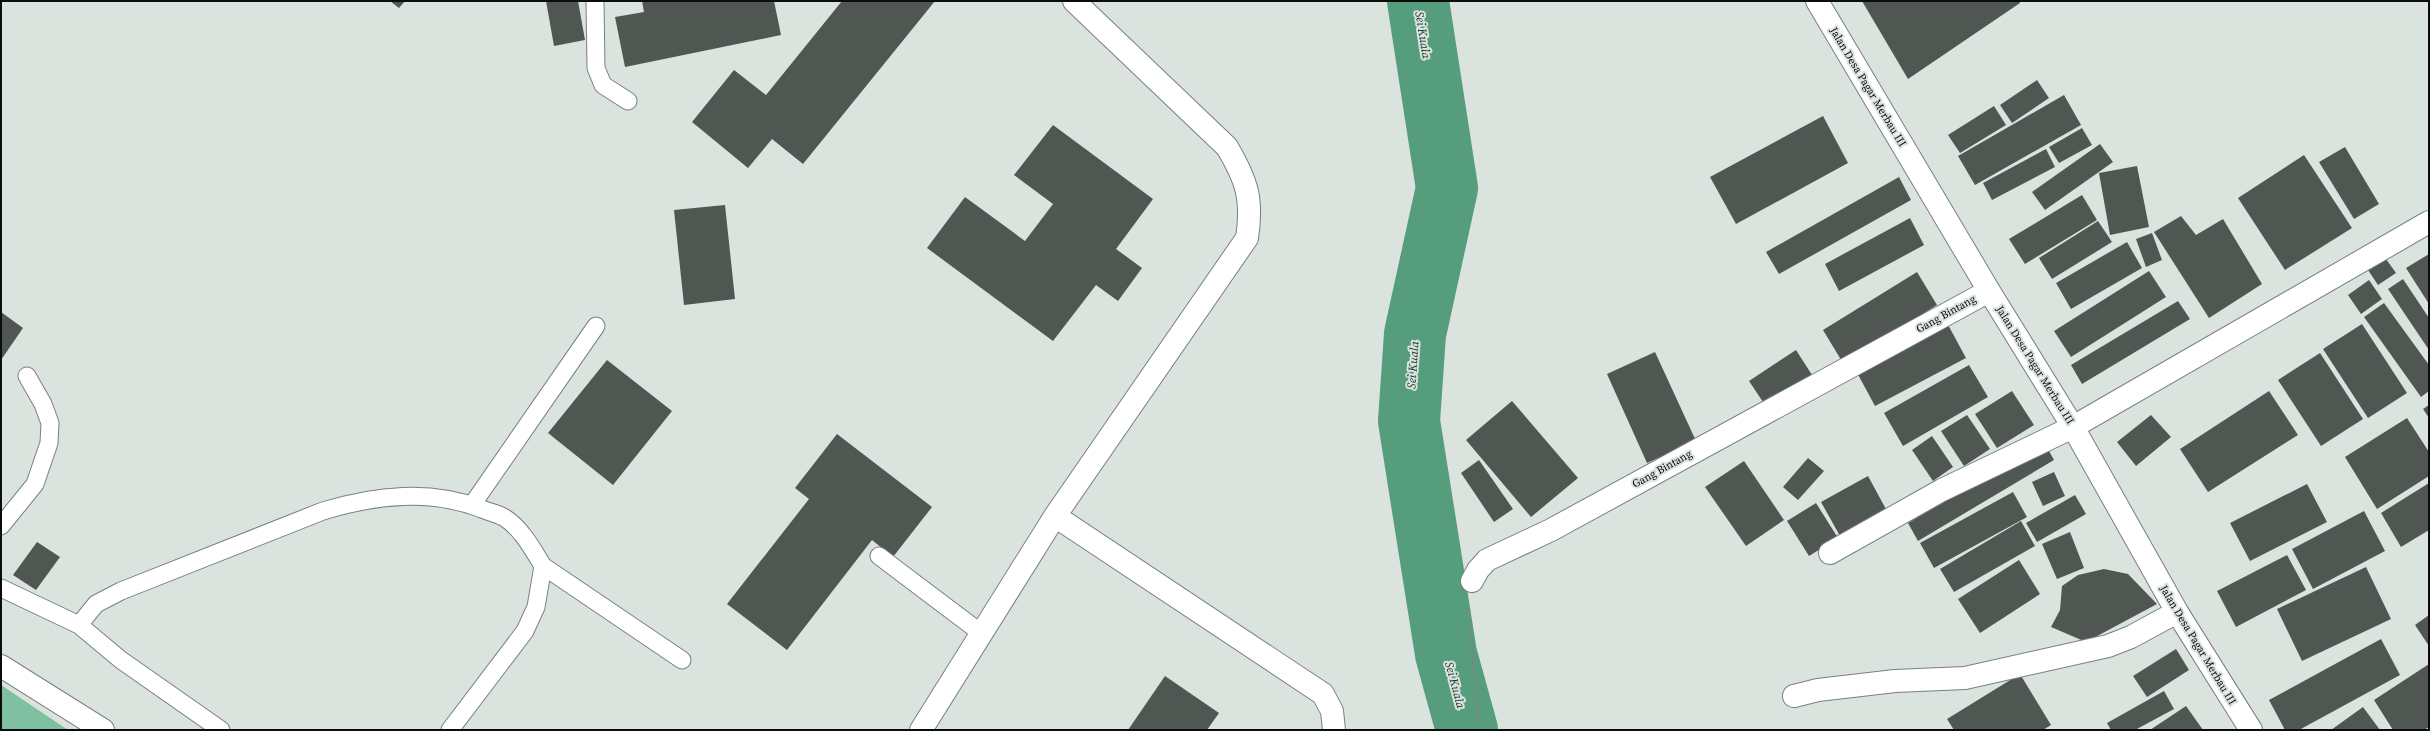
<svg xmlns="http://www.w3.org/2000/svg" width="2430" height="731" font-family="'Source Serif 4',serif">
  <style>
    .green { fill: #7fc0a1 }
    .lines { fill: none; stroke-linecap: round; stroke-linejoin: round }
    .river { stroke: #569d7d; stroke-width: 62 }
    .building { fill: #505753 }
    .lane-casing { stroke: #79807c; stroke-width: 19 }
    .street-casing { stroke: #79807c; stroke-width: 24 }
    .secondary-casing { stroke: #79807c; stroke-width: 24 }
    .path { stroke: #7f8582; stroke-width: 2.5; stroke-dasharray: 2 2; stroke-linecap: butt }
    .lane { stroke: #fff; stroke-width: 17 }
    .street { stroke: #fff; stroke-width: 22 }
    .secondary { stroke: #fff; stroke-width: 22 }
    .labels { text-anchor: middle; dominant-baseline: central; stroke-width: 4; stroke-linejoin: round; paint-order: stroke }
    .street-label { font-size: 11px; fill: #0a0d0b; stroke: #dbe3df }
    .water-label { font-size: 12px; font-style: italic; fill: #173829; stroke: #dbe3df }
  </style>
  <rect width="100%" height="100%" fill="#dbe3df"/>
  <path class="green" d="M 1,685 L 68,730 L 1,730 Z"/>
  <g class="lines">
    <path class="river" d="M 1418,1 L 1447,188 L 1415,334 L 1409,421 L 1446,654 L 1467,730"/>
  </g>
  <path class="building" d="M 390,1 L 405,1 L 399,8 Z
    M 546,1 L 578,1 L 585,40 L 554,46 Z
    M 642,1 L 774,1 L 781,35 L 625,67 L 615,17 L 644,12 Z
    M 842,1 L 935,1 L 803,164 L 772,139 L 748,168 L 692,122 L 734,70 L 766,95 Z
    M 1862,1 L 2019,1 L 2020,3 L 1908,79 Z
    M 2037,80 L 2049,98 L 2012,123 L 2000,105 Z
    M 2064,95 L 2081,125 L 1975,185 L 1958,156 Z
    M 1994,106 L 2006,125 L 1960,153 L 1948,135 Z
    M 1823,116 L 1848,163 L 1736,224 L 1710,177 Z
    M 1053,125 L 1153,199 L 1116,249 L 1142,268 L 1118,301 L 1096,285 L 1053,341 L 927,248 L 965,197 L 1025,241 L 1053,204 L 1014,175 Z
    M 2082,128 L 2092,145 L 2059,163 L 2049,147 Z
    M 2100,144 L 2113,162 L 2045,210 L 2032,192 Z
    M 2345,147 L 2379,204 L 2354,219 L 2319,162 Z
    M 2046,149 L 2055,167 L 1992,200 L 1983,183 Z
    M 2304,155 L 2352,228 L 2285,270 L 2238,198 Z
    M 2137,166 L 2149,227 L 2110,235 L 2099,173 Z
    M 1899,177 L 1911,200 L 1779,274 L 1766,252 Z
    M 2082,195 L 2097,220 L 2025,264 L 2009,239 Z
    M 725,205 L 735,299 L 684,305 L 674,210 Z
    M 2181,216 L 2196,235 L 2223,219 L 2262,284 L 2209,318 L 2154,232 Z
    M 1910,218 L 1924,245 L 1839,291 L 1825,264 Z
    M 2098,221 L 2112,242 L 2052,279 L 2039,258 Z
    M 2152,233 L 2162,260 L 2146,267 L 2136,239 Z
    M 2127,242 L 2142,268 L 2071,309 L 2056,283 Z
    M 2429,254 L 2429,304 L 2406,268 Z
    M 2386,259 L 2396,273 L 2378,285 L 2368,270 Z
    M 2149,271 L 2166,297 L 2071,357 L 2054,331 Z
    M 1917,272 L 1937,305 L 1843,363 L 1823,330 Z
    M 2403,279 L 2429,318 L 2429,350 L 2388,289 Z
    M 2369,280 L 2382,299 L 2361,314 L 2348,295 Z
    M 2178,301 L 2190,319 L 2082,384 L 2071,365 Z
    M 2384,303 L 2429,365 L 2429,391 L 2421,397 L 2364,317 Z
    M 1,312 L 23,328 L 1,360 Z
    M 1946,321 L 1966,358 L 1875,406 L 1855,369 Z
    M 2362,324 L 2407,393 L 2368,418 L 2323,349 Z
    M 1796,350 L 1814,378 L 1767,408 L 1749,381 Z
    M 1655,352 L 1696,441 L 1647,463 L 1607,374 Z
    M 2320,353 L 2363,419 L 2321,446 L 2278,380 Z
    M 607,360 L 672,411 L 613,485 L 548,433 Z
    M 1969,365 L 1988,397 L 1903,446 L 1884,413 Z
    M 2012,391 L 2034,425 L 1997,448 L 1975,414 Z
    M 2269,391 L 2298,435 L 2208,492 L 2180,449 Z
    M 1512,401 L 1578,478 L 1531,517 L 1466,440 Z
    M 2429,405 L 2429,418 L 2423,409 Z
    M 1967,415 L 1990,449 L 1964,466 L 1941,431 Z
    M 2151,415 L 2171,437 L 2136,466 L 2117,442 Z
    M 2407,418 L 2429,452 L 2429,476 L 2377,509 L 2345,457 Z
    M 837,434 L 932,507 L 893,557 L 872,540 L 787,650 L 727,604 L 809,499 L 795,488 Z
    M 1932,436 L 1953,467 L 1933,481 L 1912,450 Z
    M 2044,442 L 2054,460 L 1918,541 L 1908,523 Z
    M 1808,458 L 1824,471 L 1798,500 L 1783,487 Z
    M 1479,460 L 1513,509 L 1494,522 L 1461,473 Z
    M 1744,461 L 1784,520 L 1746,546 L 1705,487 Z
    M 2054,472 L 2065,496 L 2043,506 L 2032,482 Z
    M 1868,476 L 1887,511 L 1840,536 L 1821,502 Z
    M 2429,483 L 2429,530 L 2401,547 L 2381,513 Z
    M 2307,484 L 2327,522 L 2250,561 L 2230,523 Z
    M 2013,492 L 2027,517 L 1934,568 L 1920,543 Z
    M 2075,495 L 2086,514 L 2037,542 L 2026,523 Z
    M 1816,503 L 1838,538 L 1809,556 L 1787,521 Z
    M 2364,511 L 2385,551 L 2313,589 L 2292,549 Z
    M 2021,521 L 2035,546 L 1954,592 L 1940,569 Z
    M 2070,532 L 2084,568 L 2057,579 L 2042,544 Z
    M 37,542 L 60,557 L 36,590 L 13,575 Z
    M 2287,555 L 2306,590 L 2236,627 L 2217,591 Z
    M 2019,560 L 2040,594 L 1980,633 L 1958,599 Z
    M 2366,567 L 2391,619 L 2302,661 L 2277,609 Z
    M 2104,569 L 2128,574 L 2157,604 L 2086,642 L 2051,627 L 2060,610 L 2062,586 L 2078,575 Z
    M 2429,615 L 2429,646 L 2415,625 Z
    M 2381,639 L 2400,675 L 2299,730 L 2285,730 L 2269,700 Z
    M 2176,649 L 2189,670 L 2147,697 L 2133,676 Z
    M 2429,664 L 2429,727 L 2424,730 L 2393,730 L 2374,700 Z
    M 2020,674 L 2051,725 L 2043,730 L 1954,730 L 1947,719 Z
    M 1165,676 L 1219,713 L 1207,730 L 1128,730 Z
    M 2164,691 L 2174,709 L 2135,730 L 2111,730 L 2107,723 Z
    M 2186,706 L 2203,730 L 2150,730 Z
    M 2363,707 L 2380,730 L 2331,730 Z"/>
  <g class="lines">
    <defs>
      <path id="lane" d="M 595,1 L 596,68 L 603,85 L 628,101
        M 472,505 L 596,326
        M 1,526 L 35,484 L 49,443 L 50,423 L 43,404 L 27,376
        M 879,556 L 981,633
        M 543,566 L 682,660
        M 1,588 L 79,625 L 121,660 L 221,730
        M 79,625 L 96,604 L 121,591 L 323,511 C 376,495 430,489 482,509 C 489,512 499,514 505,518 C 522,529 533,550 543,566 L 536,607 L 525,631 L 450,730"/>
      <path id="street" d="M 1055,516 L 1323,694 L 1332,711 L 1334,730
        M 1830,553 L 1942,490 L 2073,427 L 2429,222
        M 1472,581 L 1478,570 L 1487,560 L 1551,530 L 1989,291
        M 1,666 L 103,730
        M 1794,696 L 1818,690 L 1895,681 L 1965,678 L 2108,646 L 2131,637 L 2177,612
        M 921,730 L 1055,516 L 1247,238 C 1253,199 1247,181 1227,147 L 1074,1"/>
      <path id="secondary" d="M 1817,1 L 1989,291 L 2073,427 L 2177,612 L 2251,730"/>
    </defs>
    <use href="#lane" class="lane-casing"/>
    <use href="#street" class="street-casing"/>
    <use href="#secondary" class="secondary-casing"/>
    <path class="path" d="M 1469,609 L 1479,730"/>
    <use href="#lane" class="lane"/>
    <use href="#street" class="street"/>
    <use href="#secondary" class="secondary"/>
  </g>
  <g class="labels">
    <g class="street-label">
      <text transform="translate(1868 87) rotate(59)">Jalan Desa Pagar Merbau III</text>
      <text transform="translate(1946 314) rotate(-29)">Gang Bintang</text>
      <text transform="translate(2035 365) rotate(58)">Jalan Desa Pagar Merbau III</text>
      <text transform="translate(1662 469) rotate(-29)">Gang Bintang</text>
      <text transform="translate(2198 645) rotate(59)">Jalan Desa Pagar Merbau III</text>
    </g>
    <g class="water-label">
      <text transform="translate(1423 35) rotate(81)">Sei Kuala</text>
      <text transform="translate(1413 365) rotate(-86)">Sei Kuala</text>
      <text transform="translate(1455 685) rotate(75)">Sei Kuala</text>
    </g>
  </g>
  <rect width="2430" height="731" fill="none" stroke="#0a0d0b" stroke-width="4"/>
</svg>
